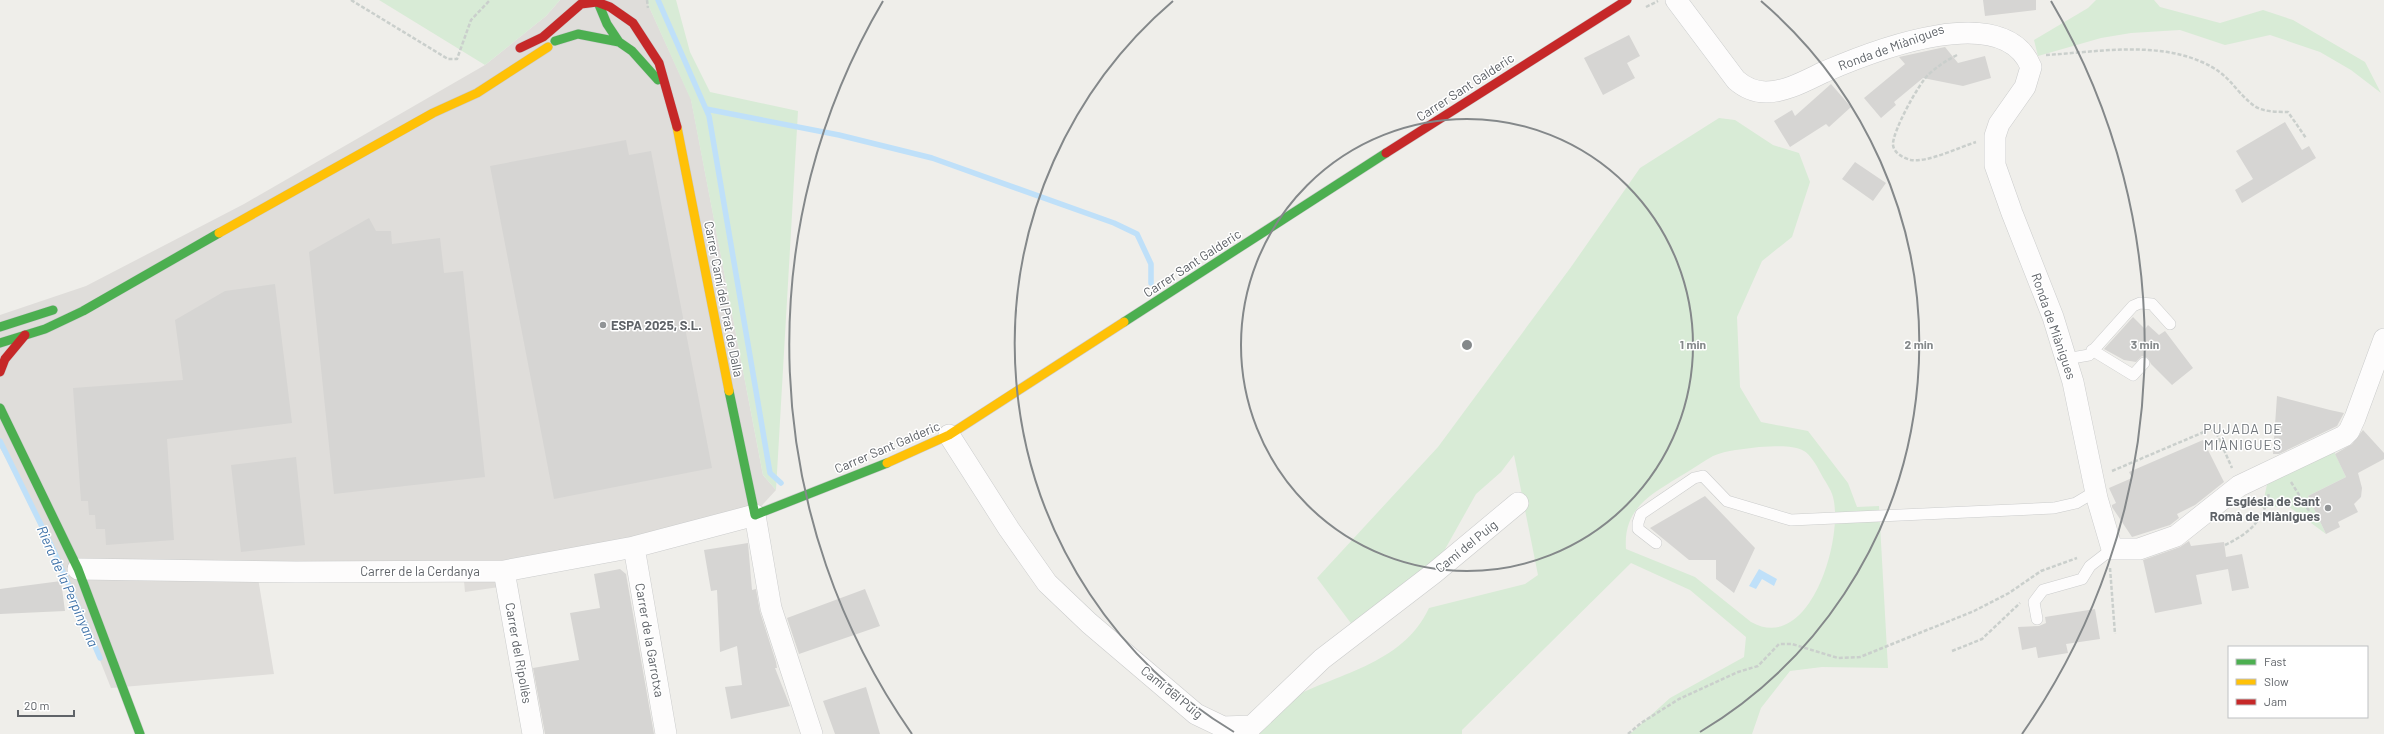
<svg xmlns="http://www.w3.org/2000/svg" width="2384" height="734" font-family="Barlow,sans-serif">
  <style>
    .industrial { fill: #dfddda }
    .green { fill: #d8ebd6; fill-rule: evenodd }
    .water { fill: #bfe0f9 }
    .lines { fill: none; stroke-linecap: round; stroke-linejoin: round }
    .stream { stroke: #bfe0f9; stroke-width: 5.5 }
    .building { fill: #d6d5d3 }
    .lane-casing { stroke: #cbcccc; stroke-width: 12 }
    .street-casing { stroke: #cbcccc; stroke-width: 22 }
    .fast-casing { stroke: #cacacb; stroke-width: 10 }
    .slow-casing { stroke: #cacacb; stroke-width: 10 }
    .jam-casing { stroke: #cacacb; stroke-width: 10 }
    .path { stroke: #cacfcc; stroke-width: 2.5; stroke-dasharray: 4 2; stroke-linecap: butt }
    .lane { stroke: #fdfcfc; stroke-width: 11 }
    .street { stroke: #fdfcfc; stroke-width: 21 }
    .fast { stroke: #4caf50; stroke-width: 9 }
    .slow { stroke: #ffc107; stroke-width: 9 }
    .jam { stroke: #c62828; stroke-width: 9 }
    .ring { fill: none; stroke: #84888a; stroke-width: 2 }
    .poi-dot { fill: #919496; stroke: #fff; stroke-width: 1.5 }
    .labels { text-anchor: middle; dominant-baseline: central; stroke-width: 3; stroke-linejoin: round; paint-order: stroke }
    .street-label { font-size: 13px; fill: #5f6368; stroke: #fff }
    .poi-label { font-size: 13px; font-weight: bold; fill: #5f6368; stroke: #fff; text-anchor: start }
    .neighbourhood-label { font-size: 14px; letter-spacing: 1px; fill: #70757a; stroke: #fff }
    .water-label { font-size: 14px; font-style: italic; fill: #4174aa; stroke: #fff }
    .centre { fill: #84888a; stroke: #fff; stroke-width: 2 }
    .ring-label { font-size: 12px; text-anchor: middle; font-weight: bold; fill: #84888a; stroke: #fff; stroke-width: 3; stroke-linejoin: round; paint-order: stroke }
  </style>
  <rect width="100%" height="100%" fill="#efeeea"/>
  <path class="industrial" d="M 560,0 L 646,0 L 691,99 L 763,475 L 776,490 L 744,525 L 519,575 L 499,587 L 465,592 L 464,581 L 258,578 L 274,674 L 111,688 L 53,543 L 0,448 L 0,315 L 86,286 L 244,204 L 485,65 L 546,16 Z"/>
  <path class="green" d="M 379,0 L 560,0 L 546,16 L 485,65 Z
    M 646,0 L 676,0 L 690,52 L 710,92 L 798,111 L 776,490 L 763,475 L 691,100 Z
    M 2096,0 L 2154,0 L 2160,7 L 2220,23 L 2263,10 L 2293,20 L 2365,62 L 2381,93 L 2351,70 L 2320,52 L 2270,35 L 2225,45 L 2180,30 L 2131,33 L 2101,38 L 2038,56 L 2034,40 L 2088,8 Z
    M 1719,118 L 1735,120 L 1773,145 L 1799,153 L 1810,182 L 1792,237 L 1762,261 L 1737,317 L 1740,387 L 1761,422 L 1808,431 L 1848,483 L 1857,507 L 1879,506 L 1888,668 L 1822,667 L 1790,671 L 1761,708 L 1752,734 L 1630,734 L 1670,698 L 1744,657 L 1746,637 L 1690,590 L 1631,563 L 1462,730 L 1462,734 L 1240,734 C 1255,723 1269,710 1284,702 C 1335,673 1402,666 1429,608 L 1525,584 L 1538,575 L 1514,455 L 1501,472 L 1476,494 L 1439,560 L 1353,626 L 1317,578 L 1438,447 L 1571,267 L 1640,168 ZM 1759,447 C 1774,447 1790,444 1804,451 C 1810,454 1817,466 1820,472 C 1824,480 1831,489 1833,497 C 1844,538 1810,655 1751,622 L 1695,577 L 1626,549 C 1623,509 1650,495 1679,477 C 1690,471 1702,462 1713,456 C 1727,450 1744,449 1759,447 Z
    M 2331,445 L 2346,477 L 2308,496 L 2326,534 L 2288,506 L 2262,508 L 2269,475 Z"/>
  <path class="water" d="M 1759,569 L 1777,579 L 1774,586 L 1762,579 L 1756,589 L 1749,586 Z"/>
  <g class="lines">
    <path class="stream" d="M 658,0 L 709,116 L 770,473 L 781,483
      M 706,109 L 839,135 L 932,158 L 1114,223 L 1137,234 L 1151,264 L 1151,283
      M 0,441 L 54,551 L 100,658"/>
  </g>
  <path class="building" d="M 1983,0 L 2036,0 L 2036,10 L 1985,16 Z
    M 1629,35 L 1640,56 L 1627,63 L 1635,78 L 1603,95 L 1584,58 Z
    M 1945,47 L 1958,63 L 1985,56 L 1991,78 L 1963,86 L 1923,78 L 1894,102 L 1896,105 L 1881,118 L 1864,98 L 1905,64 L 1899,57 Z
    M 1831,84 L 1851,107 L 1829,127 L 1826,124 L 1790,147 L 1774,121 L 1792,110 L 1795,116 Z
    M 2285,122 L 2302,150 L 2309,146 L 2316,158 L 2242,203 L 2235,190 L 2253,179 L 2236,151 Z
    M 626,140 L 629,155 L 651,151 L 712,468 L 554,499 L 490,166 Z
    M 1855,162 L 1886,183 L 1873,201 L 1842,179 Z
    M 369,218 L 376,231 L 391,231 L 392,244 L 440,238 L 444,273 L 463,271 L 485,477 L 334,494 L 309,252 Z
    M 275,284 L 292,423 L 167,439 L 174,540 L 106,545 L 105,529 L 96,529 L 95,515 L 89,515 L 88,501 L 81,501 L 73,388 L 183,380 L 175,320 L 225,291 Z
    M 2133,317 L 2145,329 L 2148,325 L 2159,335 L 2165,331 L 2193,368 L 2172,385 L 2151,364 L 2148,358 L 2142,356 L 2136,362 L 2124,360 L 2104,349 Z
    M 2277,396 L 2330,410 L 2344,413 L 2337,426 L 2279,454 L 2273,454 Z
    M 2363,430 L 2384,453 L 2384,459 L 2358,473 L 2362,488 L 2361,497 L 2354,504 L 2358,512 L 2338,522 L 2340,527 L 2326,534 L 2308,496 L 2346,477 L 2335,454 L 2352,444 Z
    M 2203,440 L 2224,482 L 2195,505 L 2177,514 L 2179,518 L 2170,525 L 2132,537 L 2112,507 L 2112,505 L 2116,503 L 2109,488 L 2132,478 L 2129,472 Z
    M 296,457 L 305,545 L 241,552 L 231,465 Z
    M 1705,496 L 1755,548 L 1734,593 L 1716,579 L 1716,560 L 1689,560 L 1650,528 Z
    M 2189,541 L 2191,546 L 2224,542 L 2226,557 L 2242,554 L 2249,588 L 2232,591 L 2228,569 L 2196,575 L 2202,604 L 2155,613 L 2143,560 L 2180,547 Z
    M 748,543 L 752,590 L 756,589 L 760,612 L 776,662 L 777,668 L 775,668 L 790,706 L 731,719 L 725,687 L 742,685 L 737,646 L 720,652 L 717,590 L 711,591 L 704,550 Z
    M 620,569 L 626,574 L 654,734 L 545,734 L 533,668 L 579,660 L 570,613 L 600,608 L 594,574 Z
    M 61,581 L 65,611 L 0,614 L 0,589 Z
    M 865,589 L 880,626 L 799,654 L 787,618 Z
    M 2095,609 L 2100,639 L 2066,644 L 2068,653 L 2038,658 L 2036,647 L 2022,650 L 2018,627 L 2039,626 L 2046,623 L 2045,617 Z
    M 866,687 L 880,734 L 835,734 L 823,701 Z"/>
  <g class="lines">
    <defs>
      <path id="lane" d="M 2092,350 L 2133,375 L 2144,363
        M 2066,359 L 2089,355 L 2133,306 L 2140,303 L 2152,304 L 2170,324
        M 1656,543 L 1638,529 L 1638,523 L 1641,514 L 1694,478 L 1703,476 L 1727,501 L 1791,520 L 2054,508 L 2076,503 L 2096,491
        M 2037,619 L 2034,602 L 2043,590 L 2082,579 L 2090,566 L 2112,549"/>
      <path id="street" d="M 1676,0 L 1736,80 C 1744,87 1755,92 1766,92 C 1786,92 1807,80 1824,72 C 1877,49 2004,0 2031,67 L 2025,87 L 1999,124 L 1995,136 L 1995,165 L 2012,213 L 2053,317 L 2073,382 L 2097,498 L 2112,549 L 2139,549 L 2176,536 L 2239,486 L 2344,436 L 2349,431 L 2355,418 L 2384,339
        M 949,435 L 1009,529 L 1047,583 L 1089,623 L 1196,714 L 1223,727 L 1252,726 L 1322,659 L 1434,573 L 1518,503
        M 634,547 L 666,734
        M 78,569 L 296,572 L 504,571 L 634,547 L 755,515 L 771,608 L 812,734
        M 504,571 L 533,734"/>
      <path id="fast" d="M 597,0 L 607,24 L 619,42 L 632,51 L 658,80
        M 555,41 L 578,34 L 619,42
        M 1124,322 L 1386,153
        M 0,327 L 53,310
        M 0,343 L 45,329 L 83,311 L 219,233
        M 729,391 L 755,515 L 887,463
        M 0,408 L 78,569 L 140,734"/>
      <path id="slow" d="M 677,127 L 729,391
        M 219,233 L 433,113 L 477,93 L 548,47
        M 887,463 L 949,435 L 1124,322"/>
      <path id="jam" d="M 520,48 L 543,37 L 581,4 L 597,2 L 610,7 L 633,23 L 659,63 L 677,127
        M 1386,153 L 1627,0
        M 0,372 L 5,359 L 25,335"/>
    </defs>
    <use href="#lane" class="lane-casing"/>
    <use href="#street" class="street-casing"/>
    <use href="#fast" class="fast-casing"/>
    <use href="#slow" class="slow-casing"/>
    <use href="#jam" class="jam-casing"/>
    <path class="path" d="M 351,0 L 448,59 L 457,59 L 471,20 L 490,0
      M 647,0 L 648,8
      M 1646,7 L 1658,1
      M 1957,55 C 1947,60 1938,66 1929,74 C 1919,83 1892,132 1893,145 C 1894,153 1903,158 1911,160 C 1927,163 1960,147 1976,142
      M 2046,55 C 2097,52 2154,41 2202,62 C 2231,75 2232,88 2253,105 C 2262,112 2277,112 2288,112 L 2306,138
      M 2112,471 L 2211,429 L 2217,434 L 2232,468
      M 2291,482 L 2316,522
      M 2225,545 C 2250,533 2264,520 2269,493
      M 2110,568 L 2115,634
      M 1952,651 L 1982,639 L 2020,603
      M 1628,734 L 1641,723 L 1679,699 L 1738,672 L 1758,666 L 1779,644 L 1792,644 L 1838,658 L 1860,657 L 1974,611 L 2009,593 L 2041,571 L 2077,558"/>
    <use href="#lane" class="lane"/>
    <use href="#street" class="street"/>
    <use href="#fast" class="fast"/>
    <use href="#slow" class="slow"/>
    <use href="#jam" class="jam"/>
  </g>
  <g class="ring">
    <circle cx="1467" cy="345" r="226"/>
    <path d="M1234 732A452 452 0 0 1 1173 1M1761 1A452 452 0 0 1 1700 732"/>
    <path d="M912 734A678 678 0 0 1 883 1M2051 1A678 678 0 0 1 2022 734"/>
  </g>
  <g class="poi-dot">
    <circle cx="603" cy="325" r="4"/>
    <circle cx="2328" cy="508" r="4"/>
  </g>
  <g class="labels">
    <g class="street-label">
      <text transform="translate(1891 47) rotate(-20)">Ronda de Miànigues</text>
      <text transform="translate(1465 87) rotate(-33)">Carrer Sant Galderic</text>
      <text transform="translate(1192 263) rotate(-33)">Carrer Sant Galderic</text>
      <text transform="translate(724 299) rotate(79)">Carrer Camí del Prat de Dalla</text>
      <text transform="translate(2054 326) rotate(71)">Ronda de Miànigues</text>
      <text transform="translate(887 447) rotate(-23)">Carrer Sant Galderic</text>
      <text transform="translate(1466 546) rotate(-39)">Camí del Puig</text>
      <text x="420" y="571">Carrer de la Cerdanya</text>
      <text transform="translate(650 640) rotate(80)">Carrer de la Garrotxa</text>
      <text transform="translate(519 653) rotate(80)">Carrer del Ripollès</text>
      <text transform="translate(1172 692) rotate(39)">Camí del Puig</text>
    </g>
    <g class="poi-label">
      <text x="611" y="325">ESPA 2025, S.L.</text>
      <text x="2320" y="501" text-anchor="end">Església de Sant<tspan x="2320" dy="15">Romà de Miànigues</tspan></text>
    </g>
    <g class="neighbourhood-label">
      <text x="2243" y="428">PUJADA DE<tspan x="2243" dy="16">MIÀNIGUES</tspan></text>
    </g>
    <g class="water-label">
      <text transform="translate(68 586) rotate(66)">Riera de la Perpinyana</text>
    </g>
  </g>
  <circle cx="1467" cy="345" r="6" class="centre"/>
  <g class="ring-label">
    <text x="1693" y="349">1 min</text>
    <text x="1919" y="349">2 min</text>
    <text x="2145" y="349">3 min</text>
  </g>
  <rect x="2228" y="646" width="140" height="72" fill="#ffffff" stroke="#bfc1c3"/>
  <rect x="2236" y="659" width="20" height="6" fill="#4caf50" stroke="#bfc1c3"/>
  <text x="2264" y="666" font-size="12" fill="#5f6368">Fast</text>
  <rect x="2236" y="679" width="20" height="6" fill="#ffc107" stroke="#bfc1c3"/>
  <text x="2264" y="686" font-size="12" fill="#5f6368">Slow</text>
  <rect x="2236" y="699" width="20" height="6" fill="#c62828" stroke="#bfc1c3"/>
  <text x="2264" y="706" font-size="12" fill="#5f6368">Jam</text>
  <path d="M18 710v6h56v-6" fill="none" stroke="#5f6368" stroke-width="2"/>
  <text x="24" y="710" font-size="12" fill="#5f6368" stroke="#ffffff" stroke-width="3" paint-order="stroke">20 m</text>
</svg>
